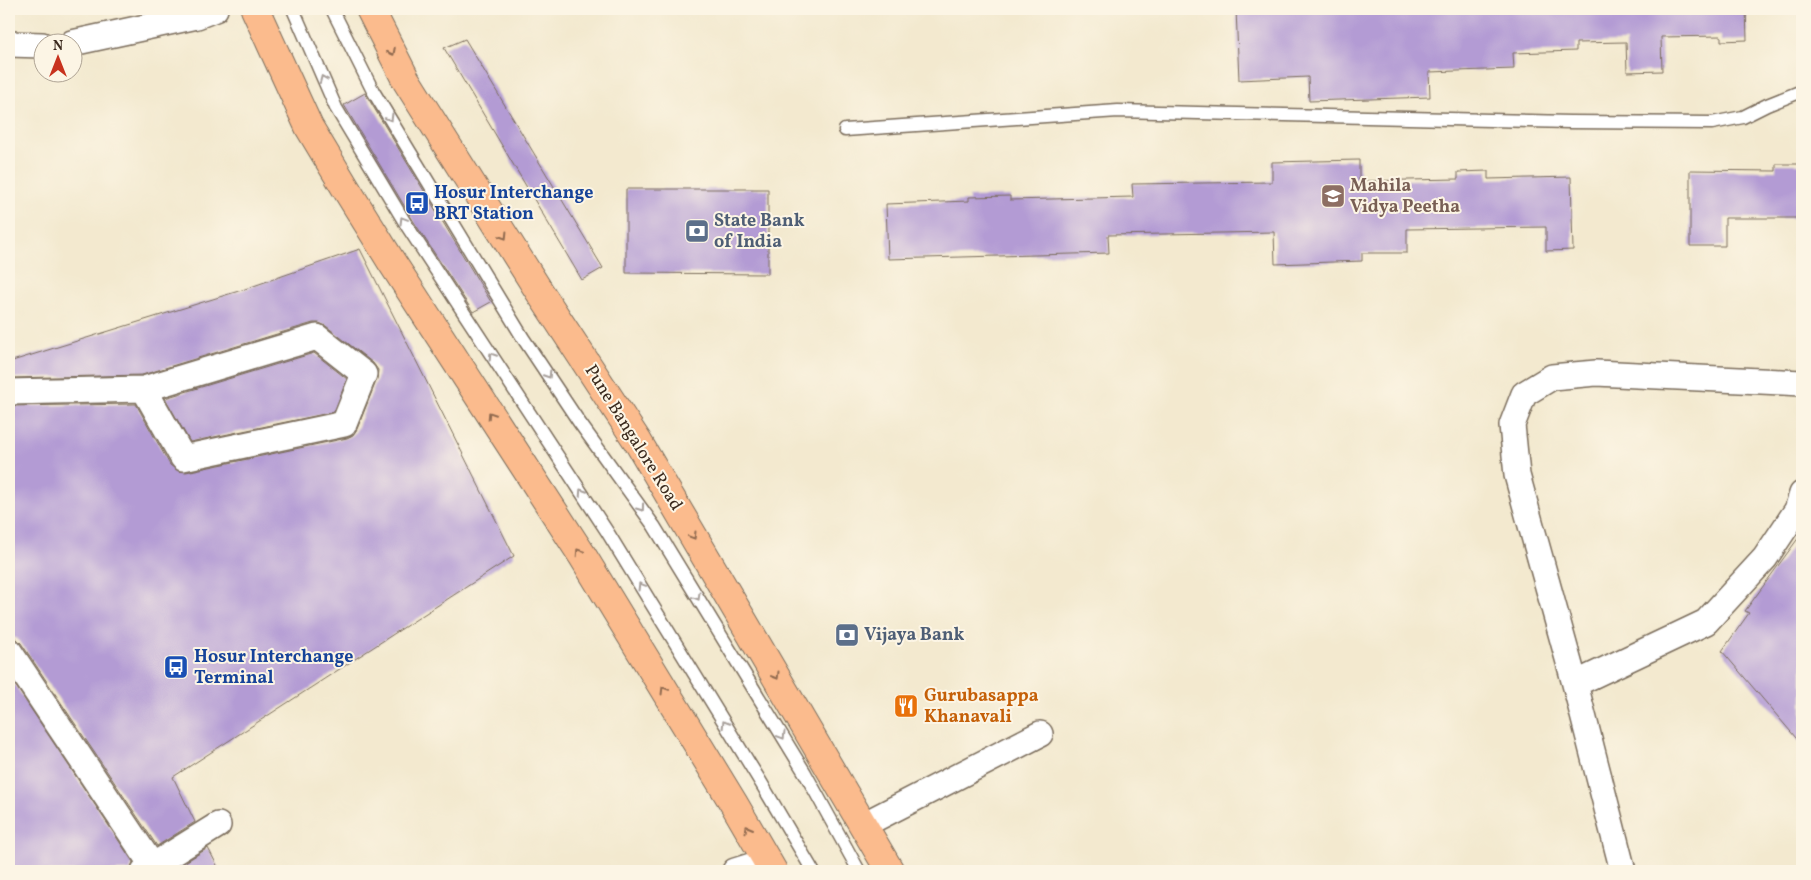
<svg xmlns="http://www.w3.org/2000/svg" width="1811" height="880" font-family="Vollkorn,serif">
  <style>
    .building { fill: #b39bd4 }
    .lines { fill: none; stroke-linecap: round; stroke-linejoin: round }
    .service-casing { stroke: #7b6d5c; stroke-width: 15 }
    .minor-casing { stroke: #7b6d5c; stroke-width: 28 }
    .primary-casing { stroke: #7b6d5c; stroke-width: 30 }
    .service { stroke: #fff; stroke-width: 12 }
    .minor { stroke: #fff; stroke-width: 25 }
    .primary { stroke: #fbbb8d; stroke-width: 28 }
    .oneway { stroke: #916b50 }
    .oneway2 { stroke: #a79f9a }
    .labels { text-anchor: middle; dominant-baseline: central; stroke-width: 4; stroke-linejoin: round; paint-order: stroke }
    .education-label { font-size: 18px; font-weight: bold; fill: #785e54; stroke: #fcf5e5; text-anchor: start }
    .transit-label { font-size: 18px; font-weight: bold; fill: #164399; stroke: #fcf5e5; text-anchor: start }
    .service-label { font-size: 18px; font-weight: bold; fill: #4e5e75; stroke: #fcf5e5; text-anchor: start }
    .street-label { font-size: 18px; fill: #3b2a1e; stroke: #fcf5e5 }
    .food-label { font-size: 18px; font-weight: bold; fill: #c56008; stroke: #fcf5e5; text-anchor: start }
  </style>
  <rect width="100%" height="100%" fill="#fcf5e5"/>
  <filter id="ink" filterUnits="userSpaceOnUse"><feTurbulence type="fractalNoise" baseFrequency=".02" numOctaves="2"/><feDisplacementMap in="SourceGraphic" scale="10" xChannelSelector="R" yChannelSelector="G"/><feConvolveMatrix kernelMatrix="1 2 1 2 8 2 1 2 1" color-interpolation-filters="sRGB"/></filter>
  <filter id="wash" filterUnits="userSpaceOnUse"><feTurbulence type="fractalNoise" baseFrequency=".0096" numOctaves="4" result="noise"/><feDisplacementMap in="SourceGraphic" scale="20" xChannelSelector="R" yChannelSelector="G"/><feGaussianBlur stdDeviation="1.12" result="paint"/><feColorMatrix in="noise" values="0 0 0 0 0 0 0 0 0 0 0 0 0 0 0 0 0 1.4 0 .05"/><feComposite in="paint" operator="in"/></filter>
  <g filter="url(#wash)">
    <rect width="100%" height="100%" fill="#f3e9cf"/>
    <g id="blocks">
      <path class="building" d="M 1236,9 L 1746,9 L 1747,40 L 1721,41 L 1721,36 L 1661,37 L 1662,71 L 1627,72 L 1626,42 L 1576,43 L 1576,51 L 1513,53 L 1514,69 L 1429,72 L 1430,97 L 1309,101 L 1308,77 L 1239,80 Z
        M 465,39 L 603,268 L 582,280 L 444,48 Z
        M 365,93 L 491,302 L 473,312 L 414,222 L 344,105 Z
        M 1359,160 L 1359,181 L 1458,179 L 1458,172 L 1488,171 L 1488,179 L 1571,177 L 1573,250 L 1546,251 L 1546,227 L 1407,229 L 1407,253 L 1362,253 L 1362,261 L 1275,264 L 1274,232 L 1108,235 L 1109,253 L 888,259 L 886,204 L 969,201 L 969,197 L 1010,196 L 1010,200 L 1133,197 L 1132,184 L 1272,182 L 1272,162 Z
        M 1776,164 L 1802,164 L 1802,218 L 1725,218 L 1725,246 L 1690,246 L 1690,170 L 1776,171 Z
        M 626,189 L 768,189 L 768,274 L 626,273 Z
        M 360,249 L 514,556 L 173,777 L 195,822 L 157,846 L 21,643 L 16,638 L 9,637 L 9,406 L 136,404 L 170,465 L 178,471 L 186,472 L 347,438 L 353,435 L 357,429 L 377,379 L 378,370 L 373,363 L 326,326 L 319,323 L 313,323 L 142,375 L 9,378 L 9,362 L 242,290 Z
        M 314,353 L 347,379 L 334,412 L 190,442 L 165,398 Z
        M 1802,533 L 1802,745 L 1722,651 L 1749,613 L 1745,611 Z
        M 9,676 L 133,862 L 130,871 L 9,871 Z
        M 208,848 L 220,871 L 171,871 Z"/>
    </g>
  </g>
  <g filter="url(#ink)">
    <use href="#blocks" fill-opacity="0" stroke="#7b6d5c" stroke-width="1"/>
    <g class="lines">
      <defs>
        <path id="service" d="M 293,9 L 336,108 L 407,226 L 608,533 L 760,781 L 813,871
          M 332,9 L 373,91 L 523,338 L 579,422 L 654,526 L 805,773 L 859,871
          M 845,130 L 1118,111 L 1570,122 L 1712,123 L 1743,117 L 1767,105 L 1802,91"/>
        <path id="minor" d="M 72,43 L 197,16 L 215,9
          M 9,44 L 42,45
          M 9,392 L 144,389 L 317,337 L 364,374 L 344,424 L 183,458 L 144,389
          M 9,651 L 156,871
          M 1575,684 L 1706,622 L 1765,558 L 1797,510 L 1802,494
          M 863,825 L 1040,734
          M 144,871 L 218,825
          M 735,871 L 767,861
          M 1623,871 L 1575,684 L 1517,475 L 1512,425 L 1524,394 L 1552,377 L 1596,373 L 1802,383"/>
        <path id="primary" d="M 255,9 L 309,127 L 345,187 L 391,261 L 582,555 L 734,804 L 773,871
          M 370,9 L 406,80 L 539,291 L 638,442 L 890,871"/>
      </defs>
      <use href="#service" class="service-casing"/>
      <use href="#minor" class="minor-casing"/>
      <use href="#primary" class="primary-casing"/>
      <use href="#service" class="service"/>
      <use href="#minor" class="minor"/>
      <use href="#primary" class="primary"/>
    </g>
    <defs><path id="oneway-chevron" d="M-2-3.5L2.5 0L-2 3.5" fill="none" stroke-width="1.6" stroke-linecap="round" stroke-linejoin="round" transform="scale(1.25)"/></defs>
    <g class="oneway">
      <use href="#oneway-chevron" transform="translate(392 52) rotate(63)"/>
      <use href="#oneway-chevron" transform="translate(504 236) rotate(58)"/>
      <use href="#oneway-chevron" transform="translate(491 415) rotate(-123)"/>
      <use href="#oneway-chevron" transform="translate(693 536) rotate(59)"/>
      <use href="#oneway-chevron" transform="translate(579 552) rotate(-123)"/>
      <use href="#oneway-chevron" transform="translate(776 676) rotate(59)"/>
      <use href="#oneway-chevron" transform="translate(664 690) rotate(-121)"/>
      <use href="#oneway-chevron" transform="translate(748 829) rotate(-120)"/>
    </g>
    <g class="oneway2">
      <use href="#oneway-chevron" transform="translate(323 79) rotate(-113)"/>
      <use href="#oneway-chevron" transform="translate(390 118) rotate(59)"/>
      <use href="#oneway-chevron" transform="translate(403 220) rotate(-121)"/>
      <use href="#oneway-chevron" transform="translate(492 356) rotate(-123)"/>
      <use href="#oneway-chevron" transform="translate(548 375) rotate(57)"/>
      <use href="#oneway-chevron" transform="translate(582 492) rotate(-123)"/>
      <use href="#oneway-chevron" transform="translate(641 508) rotate(54)"/>
      <use href="#oneway-chevron" transform="translate(641 586) rotate(-121)"/>
      <use href="#oneway-chevron" transform="translate(697 597) rotate(59)"/>
      <use href="#oneway-chevron" transform="translate(725 724) rotate(-122)"/>
      <use href="#oneway-chevron" transform="translate(782 736) rotate(59)"/>
    </g>
  </g>
  <defs>
    <symbol id="university-square" viewBox="-11 -11 22 22"><rect x="-9" y="-9" width="18" height="18" rx="4" fill="#8d6e63" stroke="#fcf5e5"/><path d="M0-5L7-2L0 1L-7-2ZM-4 1L0 2.5L4 1V4Q0 6-4 4Z" fill="#fff"/></symbol>
    <symbol id="bus-square" viewBox="-11 -11 22 22"><rect x="-9" y="-9" width="18" height="18" rx="4" fill="#1a4fb4" stroke="#fcf5e5"/><path d="M-5-6H5V4H4V6H2V4H-2V6H-4V4H-5ZM-3.5-4V0h7V-4ZM-3.5 1.2v1.5H-2V1.2ZM2 1.2v1.5H3.5V1.2Z" fill="#fff"/></symbol>
    <symbol id="bank-square" viewBox="-11 -11 22 22"><rect x="-9" y="-9" width="18" height="18" rx="4" fill="#5c6f8a" stroke="#fcf5e5"/><path d="M-6-4H6V4H-6ZM0-2.3a2.3 2.3 0 1 0 0 4.6a2.3 2.3 0 1 0 0-4.6Z" fill="#fff"/></symbol>
    <symbol id="restaurant-square" viewBox="-11 -11 22 22"><rect x="-9" y="-9" width="18" height="18" rx="4" fill="#e8710a" stroke="#fcf5e5"/><path d="M-5-6h1v4h1v-4h1v4h1v-4h1v5L-1.5 .5V6h-2V.5L-5-1ZM5-6V6H3V1.5H1.5Q1.5-4 5-6Z" fill="#fff"/></symbol>
  </defs>
  <g fill-rule="evenodd">
    <use href="#university-square" x="1319" y="182" width="28" height="28"/>
    <use href="#bus-square" x="403" y="189" width="28" height="28"/>
    <use href="#bank-square" x="683" y="217" width="28" height="28"/>
    <use href="#bank-square" x="833" y="621" width="28" height="28"/>
    <use href="#bus-square" x="162" y="653" width="28" height="28"/>
    <use href="#restaurant-square" x="892" y="692" width="28" height="28"/>
  </g>
  <g class="labels">
    <g class="education-label">
      <text x="1350" y="186">Mahila<tspan x="1350" dy="21">Vidya Peetha</tspan></text>
    </g>
    <g class="transit-label">
      <text x="434" y="193">Hosur Interchange<tspan x="434" dy="21">BRT Station</tspan></text>
      <text x="194" y="657">Hosur Interchange<tspan x="194" dy="21">Terminal</tspan></text>
    </g>
    <g class="service-label">
      <text x="714" y="221">State Bank<tspan x="714" dy="21">of India</tspan></text>
      <text x="864" y="635">Vijaya Bank</text>
    </g>
    <g class="street-label">
      <text transform="translate(633 438) rotate(58)">Pune Bangalore Road</text>
    </g>
    <g class="food-label">
      <text x="924" y="696">Gurubasappa<tspan x="924" dy="21">Khanavali</tspan></text>
    </g>
  </g>
  <rect width="1811" height="880" fill="none" stroke="#fcf5e5" stroke-width="30"/>
  <g transform="translate(58 58)"><circle r="24" fill="#fcf5e5" stroke="#afa495"/>
  <path d="M0-4L9 19L0 12L-9 19Z" fill="#c8321e"/>
  <text y="-8" font-size="14" font-weight="bold" text-anchor="middle" fill="#3b2a1e">N</text>
  </g>
</svg>
